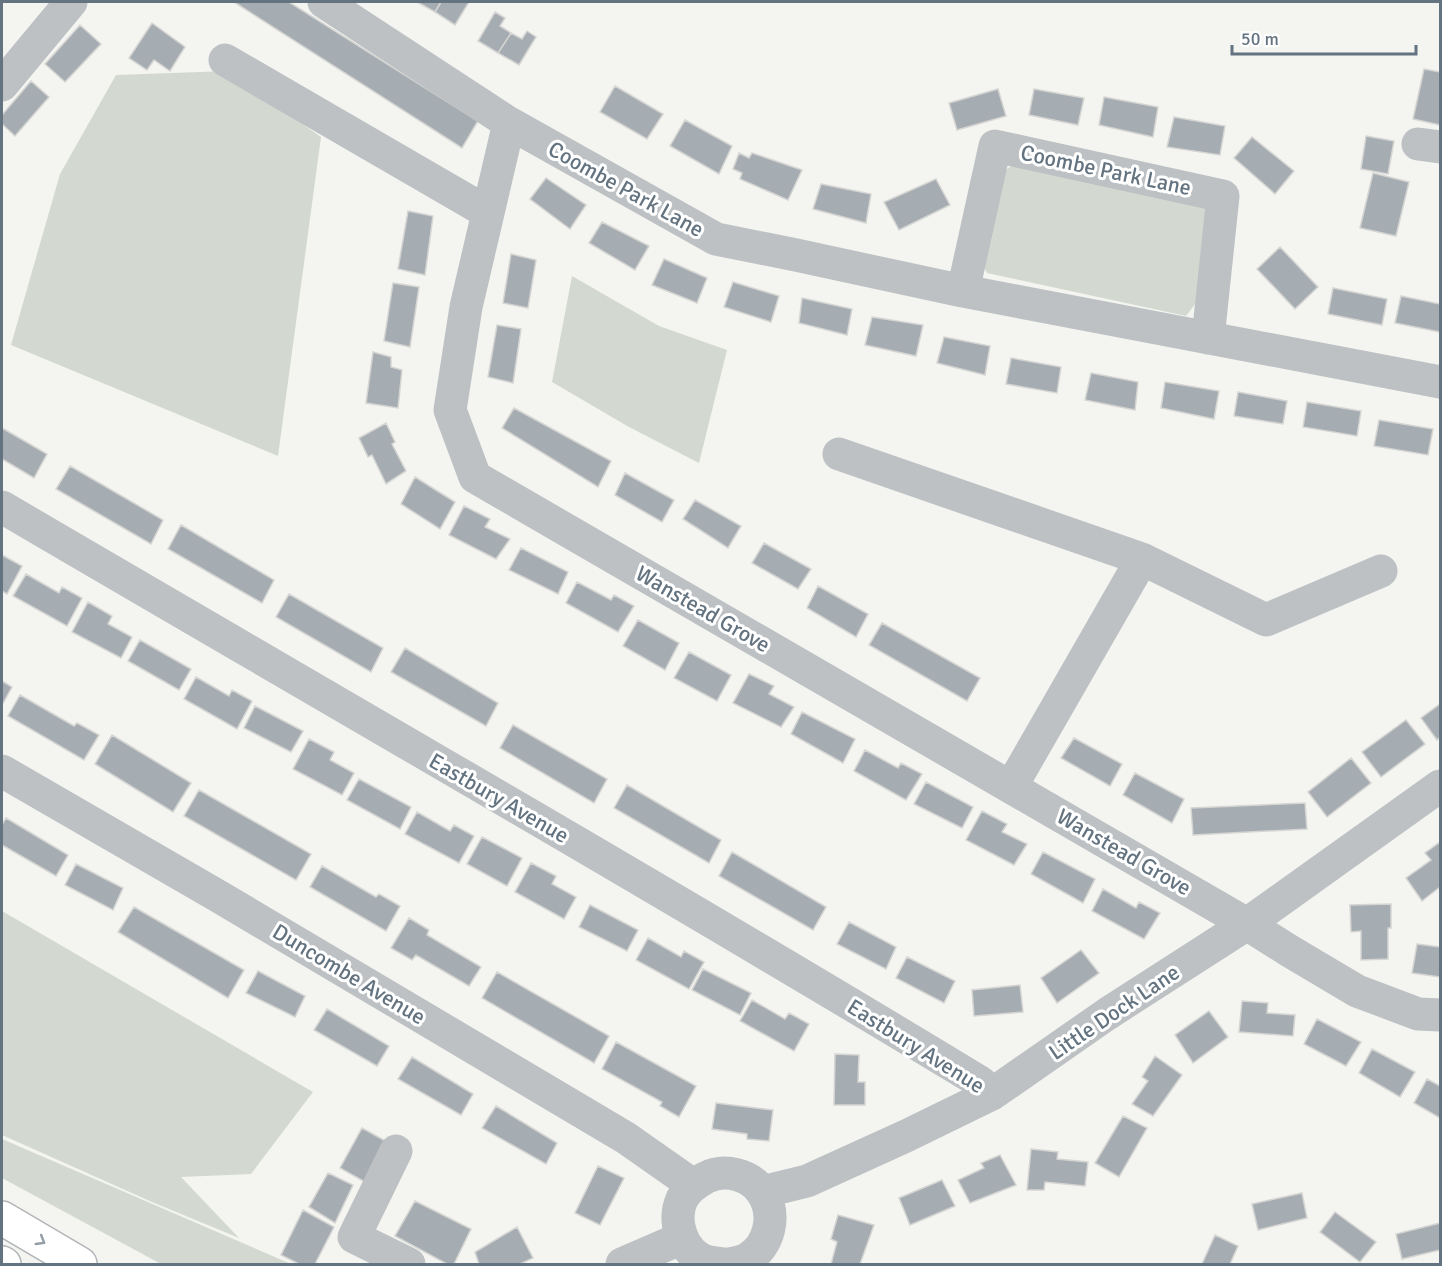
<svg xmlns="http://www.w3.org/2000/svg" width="1442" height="1266" font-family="Signika,sans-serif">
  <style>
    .green { fill: #d3d9d0 }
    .building { fill: #a6adb2; stroke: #d5d5d3; stroke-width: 1.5 }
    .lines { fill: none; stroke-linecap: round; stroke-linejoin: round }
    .highway-casing { stroke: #b2b5b8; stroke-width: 36 }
    .minor { stroke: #bdc1c4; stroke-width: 33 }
    .highway { stroke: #fff; stroke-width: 33 }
    .oneway { stroke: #929da6 }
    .labels { text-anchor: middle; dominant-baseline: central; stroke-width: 6; stroke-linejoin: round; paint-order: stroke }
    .street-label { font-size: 22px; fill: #647380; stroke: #fff }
  </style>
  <rect width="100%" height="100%" fill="#f4f4f0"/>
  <path class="green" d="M 228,71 L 321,137 L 278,456 L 11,345 L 60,174 L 116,75 Z
    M 1013,165 L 1209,205 L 1196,303 L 1186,316 L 987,273 L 981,261 L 1004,171 Z
    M 572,276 L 659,326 L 727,350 L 699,463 L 629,427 L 552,382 Z
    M 2,911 L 313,1092 L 251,1174 L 181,1177 L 239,1238 L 152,1202 L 2,1135 Z
    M 2,1139 L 291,1264 L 161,1264 L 2,1178 Z"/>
  <path class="building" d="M 234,2 L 289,2 L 478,121 L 462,148 Z
    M 417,2 L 441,2 L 435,12 Z
    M 441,2 L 469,2 L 455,25 L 435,12 Z
    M 495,12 L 505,18 L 500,26 L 511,33 L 498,53 L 478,41 Z
    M 152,23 L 185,47 L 170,71 L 154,60 L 147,70 L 129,58 Z
    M 80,25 L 101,44 L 65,82 L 45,64 Z
    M 527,31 L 536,37 L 519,65 L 498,53 L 511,33 L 522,39 Z
    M 1424,69 L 1440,72 L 1440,125 L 1413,119 Z
    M 31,81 L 49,97 L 15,136 L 2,124 L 2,115 Z
    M 615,86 L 663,114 L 647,139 L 600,112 Z
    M 998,89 L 1006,116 L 957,130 L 949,103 Z
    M 1034,89 L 1084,98 L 1078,125 L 1029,115 Z
    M 1104,97 L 1158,107 L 1153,137 L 1099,125 Z
    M 1174,117 L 1225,126 L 1220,155 L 1167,147 Z
    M 685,120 L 732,146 L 719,174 L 670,146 Z
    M 1366,136 L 1394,141 L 1388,174 L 1361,169 Z
    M 1252,137 L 1294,171 L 1275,194 L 1234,158 Z
    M 739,153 L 749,158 L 752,153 L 802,170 L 788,200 L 740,179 L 742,173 L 733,169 Z
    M 1373,173 L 1409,182 L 1396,236 L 1360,228 Z
    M 546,178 L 586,205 L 570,229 L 530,199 Z
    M 936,179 L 950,205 L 899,230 L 884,202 Z
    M 821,184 L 871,194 L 866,223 L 813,209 Z
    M 408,211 L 433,216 L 425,275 L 398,269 Z
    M 602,222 L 649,246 L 635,270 L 589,243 Z
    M 1280,247 L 1318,287 L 1295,309 L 1257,269 Z
    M 511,254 L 536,260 L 528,308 L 503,303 Z
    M 664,259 L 707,278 L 697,303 L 652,285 Z
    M 733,282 L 779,296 L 771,322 L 724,307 Z
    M 393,283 L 419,287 L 410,347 L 384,341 Z
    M 1333,288 L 1387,299 L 1382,325 L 1328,314 Z
    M 1401,296 L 1440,304 L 1440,332 L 1395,323 Z
    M 802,298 L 852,309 L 847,335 L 799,323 Z
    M 872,317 L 923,325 L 916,356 L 865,345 Z
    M 497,325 L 521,329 L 513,383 L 488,377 Z
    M 944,337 L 990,346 L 985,375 L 937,363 Z
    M 373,352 L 391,357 L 391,367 L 402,370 L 398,408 L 366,403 Z
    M 1011,358 L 1061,367 L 1057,393 L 1006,384 Z
    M 1091,373 L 1138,382 L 1135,410 L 1085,400 Z
    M 1165,382 L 1219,391 L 1214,419 L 1161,408 Z
    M 1238,392 L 1287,401 L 1283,424 L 1234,416 Z
    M 1307,402 L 1361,411 L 1357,436 L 1303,427 Z
    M 514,408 L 611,461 L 598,487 L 502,428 Z
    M 1379,420 L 1433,429 L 1428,455 L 1374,446 Z
    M 386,423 L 395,442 L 392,444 L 406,471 L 386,484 L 372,455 L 368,457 L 359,438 Z
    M 2,428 L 47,454 L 34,478 L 2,459 Z
    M 70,466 L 163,520 L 151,544 L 56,489 Z
    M 625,473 L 674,500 L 662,522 L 615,495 Z
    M 415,477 L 455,502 L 440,529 L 401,504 Z
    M 695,500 L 741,526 L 728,548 L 683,519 Z
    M 464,506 L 490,519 L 485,527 L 510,539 L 496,559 L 449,535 Z
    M 181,525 L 274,580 L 262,603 L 168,549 Z
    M 764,543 L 811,569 L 798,589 L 752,563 Z
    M 521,548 L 568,572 L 558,594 L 509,570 Z
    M 2,555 L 22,566 L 7,594 L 2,591 Z
    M 26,574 L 59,593 L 62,587 L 82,598 L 67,626 L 13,596 Z
    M 577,582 L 611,600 L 614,595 L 634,606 L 618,632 L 566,603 Z
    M 818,586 L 868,614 L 856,637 L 807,608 Z
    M 289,594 L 383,648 L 371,672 L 276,617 Z
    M 88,602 L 112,616 L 108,624 L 132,637 L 121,658 L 72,632 Z
    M 638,620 L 679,643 L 665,670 L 623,646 Z
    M 882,623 L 980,678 L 967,701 L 869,645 Z
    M 140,640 L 191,669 L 179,690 L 128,661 Z
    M 405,648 L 498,703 L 486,726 L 391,672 Z
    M 689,652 L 731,675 L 717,701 L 674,678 Z
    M 749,674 L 774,686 L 769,694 L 794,707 L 781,727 L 733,703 Z
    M 196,677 L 229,696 L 232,690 L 252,701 L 237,729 L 184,699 Z
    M 2,681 L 12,687 L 2,705 Z
    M 20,695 L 74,726 L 77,723 L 99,735 L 84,760 L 8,716 Z
    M 1440,704 L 1440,737 L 1437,740 L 1421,718 Z
    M 255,706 L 303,731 L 291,752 L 244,728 Z
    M 802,712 L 855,739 L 843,763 L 791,734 Z
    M 1406,720 L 1425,744 L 1381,777 L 1362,752 Z
    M 513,725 L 607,779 L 594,803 L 500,748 Z
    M 112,735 L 191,783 L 173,812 L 95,764 Z
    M 1074,738 L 1122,764 L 1110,786 L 1061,758 Z
    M 309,739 L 334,752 L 330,760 L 354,773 L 342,795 L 293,769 Z
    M 865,750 L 898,768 L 901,763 L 922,774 L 906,800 L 854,771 Z
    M 1351,758 L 1371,783 L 1327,817 L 1308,792 Z
    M 1135,773 L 1184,799 L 1172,823 L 1123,795 Z
    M 359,779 L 411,807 L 400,829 L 347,800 Z
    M 926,782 L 973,807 L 962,828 L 914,804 Z
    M 627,785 L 721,840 L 709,863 L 614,808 Z
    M 199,790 L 311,854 L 296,880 L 184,816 Z
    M 1305,803 L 1307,829 L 1193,835 L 1191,808 Z
    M 982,811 L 1007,824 L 1002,832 L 1027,844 L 1014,865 L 966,840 Z
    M 417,812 L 450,831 L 454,825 L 474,836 L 459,863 L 405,834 Z
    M 6,818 L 68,855 L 56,876 L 2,845 L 2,825 Z
    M 482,837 L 522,858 L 507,886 L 467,864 Z
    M 1440,842 L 1440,887 L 1422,901 L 1406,878 L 1431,860 L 1425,853 Z
    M 732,852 L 826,907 L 813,930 L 719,876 Z
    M 1043,852 L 1095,879 L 1083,903 L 1031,874 Z
    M 531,863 L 556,876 L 552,884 L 576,897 L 564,919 L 515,892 Z
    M 76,864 L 123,888 L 113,910 L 65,885 Z
    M 322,866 L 376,897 L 379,894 L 400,906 L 386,931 L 310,887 Z
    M 1103,889 L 1136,908 L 1139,902 L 1160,913 L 1144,939 L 1092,911 Z
    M 1391,904 L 1391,928 L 1388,928 L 1388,959 L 1361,960 L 1361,931 L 1351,932 L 1350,905 Z
    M 590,905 L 638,930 L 627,951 L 579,927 Z
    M 134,907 L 244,970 L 228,998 L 118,932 Z
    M 409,918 L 429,930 L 427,935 L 481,967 L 469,986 L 416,955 L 412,960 L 391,948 Z
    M 849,922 L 896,947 L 886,969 L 837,944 Z
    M 648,938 L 681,957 L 684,951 L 704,962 L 689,989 L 636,960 Z
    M 1417,944 L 1440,947 L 1440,977 L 1412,973 Z
    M 1081,950 L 1099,973 L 1057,1003 L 1041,978 Z
    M 907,957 L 955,981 L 944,1003 L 896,978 Z
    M 703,969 L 751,993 L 740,1015 L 692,990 Z
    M 258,971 L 305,996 L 295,1017 L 246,993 Z
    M 497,972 L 609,1036 L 594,1063 L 482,998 Z
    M 1020,985 L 1023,1012 L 974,1016 L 972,990 Z
    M 752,1000 L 785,1019 L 789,1013 L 809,1024 L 794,1051 L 740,1021 Z
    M 1242,1001 L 1268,1003 L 1267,1013 L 1295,1015 L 1293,1036 L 1239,1032 Z
    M 327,1009 L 389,1046 L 377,1066 L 314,1030 Z
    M 1209,1011 L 1228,1037 L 1193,1063 L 1175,1035 Z
    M 1317,1019 L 1361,1042 L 1346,1066 L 1304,1044 Z
    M 616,1042 L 696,1086 L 679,1117 L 660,1106 L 662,1102 L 602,1069 Z
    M 1372,1049 L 1415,1072 L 1400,1097 L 1359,1073 Z
    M 835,1054 L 859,1055 L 858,1082 L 865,1082 L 865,1105 L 834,1105 Z
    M 1155,1056 L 1182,1075 L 1153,1116 L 1132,1104 L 1148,1081 L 1142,1077 Z
    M 412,1057 L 473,1094 L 461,1115 L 398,1079 Z
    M 1427,1079 L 1440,1086 L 1440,1118 L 1414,1103 Z
    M 716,1103 L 773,1110 L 769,1141 L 747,1139 L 747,1134 L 712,1129 Z
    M 496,1106 L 557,1143 L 546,1164 L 482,1128 Z
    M 1123,1116 L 1147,1128 L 1119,1177 L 1095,1163 Z
    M 362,1128 L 389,1143 L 365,1182 L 340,1168 Z
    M 1031,1149 L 1058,1152 L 1057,1159 L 1088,1162 L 1085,1186 L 1045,1182 L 1044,1190 L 1027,1190 Z
    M 1000,1155 L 1016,1185 L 970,1203 L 958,1180 L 984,1168 L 981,1163 Z
    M 598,1166 L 624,1178 L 600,1225 L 575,1213 Z
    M 328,1173 L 353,1185 L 335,1223 L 309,1207 Z
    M 942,1180 L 955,1206 L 910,1225 L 899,1198 Z
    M 1302,1193 L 1307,1218 L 1258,1230 L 1252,1204 Z
    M 415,1201 L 471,1229 L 454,1264 L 447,1264 L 395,1236 Z
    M 303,1210 L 334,1227 L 315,1264 L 299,1264 L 281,1255 Z
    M 1335,1212 L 1376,1242 L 1360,1262 L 1320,1232 Z
    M 838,1215 L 874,1225 L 860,1264 L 831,1264 L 837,1242 L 831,1239 Z
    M 1440,1223 L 1440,1250 L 1402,1259 L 1396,1234 Z
    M 517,1227 L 533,1258 L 520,1264 L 479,1264 L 475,1252 Z
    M 1215,1235 L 1238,1246 L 1230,1264 L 1202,1264 Z"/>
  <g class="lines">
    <defs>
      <path id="highway" d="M 2,1218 L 80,1264
        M 2,1263 L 4,1264"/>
    </defs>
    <use href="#highway" class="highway-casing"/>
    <path class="minor" d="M 324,2 L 509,123 L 716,239 L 796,255 L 963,291 L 1440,382
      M 225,60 L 487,212
      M 2,85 L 71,2
      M 509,123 L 466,307 L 450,410 L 475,477 L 1247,924 L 1288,950 L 1357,991 L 1418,1014 L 1440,1015
      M 1418,144 L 1440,147
      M 963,291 L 995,146 L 1223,196 L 1208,338
      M 839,454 L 1142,559 L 1266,620 L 1381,571
      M 2,507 C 328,698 656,886 980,1082 L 992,1094
      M 2,771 L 218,896 L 626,1138 L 693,1185
      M 1011,787 L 1142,559
      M 396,1151 L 354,1237 L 409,1264
      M 762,1192 L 807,1181 L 906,1136 L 992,1094 L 1107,1014 L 1247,924 L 1440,786
      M 622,1264 L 682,1238
      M 723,1264 C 718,1263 711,1263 705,1261 C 682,1252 672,1221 682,1199 C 687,1189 696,1183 705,1178 C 724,1168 750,1174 762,1192 C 777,1214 770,1246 747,1259 C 742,1262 735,1263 729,1264"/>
    <use href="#highway" class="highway"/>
  </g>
  <defs><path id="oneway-chevron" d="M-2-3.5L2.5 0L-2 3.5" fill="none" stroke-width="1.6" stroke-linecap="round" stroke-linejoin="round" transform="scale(1.5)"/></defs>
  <use class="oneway" href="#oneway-chevron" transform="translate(41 1241) rotate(31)"/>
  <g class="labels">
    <g class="street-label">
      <text transform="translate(1106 170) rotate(12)">Coombe Park Lane</text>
      <text transform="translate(626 189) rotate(29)">Coombe Park Lane</text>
      <text transform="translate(703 609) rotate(30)">Wanstead Grove</text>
      <text transform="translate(499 798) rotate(30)">Eastbury Avenue</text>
      <text transform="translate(1124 852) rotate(30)">Wanstead Grove</text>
      <text transform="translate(349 974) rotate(31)">Duncombe Avenue</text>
      <text transform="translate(1114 1012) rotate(-34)">Little Dock Lane</text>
      <text transform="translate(916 1046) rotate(32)">Eastbury Avenue</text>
    </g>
  </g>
  <rect width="1442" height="1266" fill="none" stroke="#647380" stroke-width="6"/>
  <path d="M1232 45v9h184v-9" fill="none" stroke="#647380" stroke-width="3"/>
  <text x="1241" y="45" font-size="18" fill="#647380" stroke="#ffffff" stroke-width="4.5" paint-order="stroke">50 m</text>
</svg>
